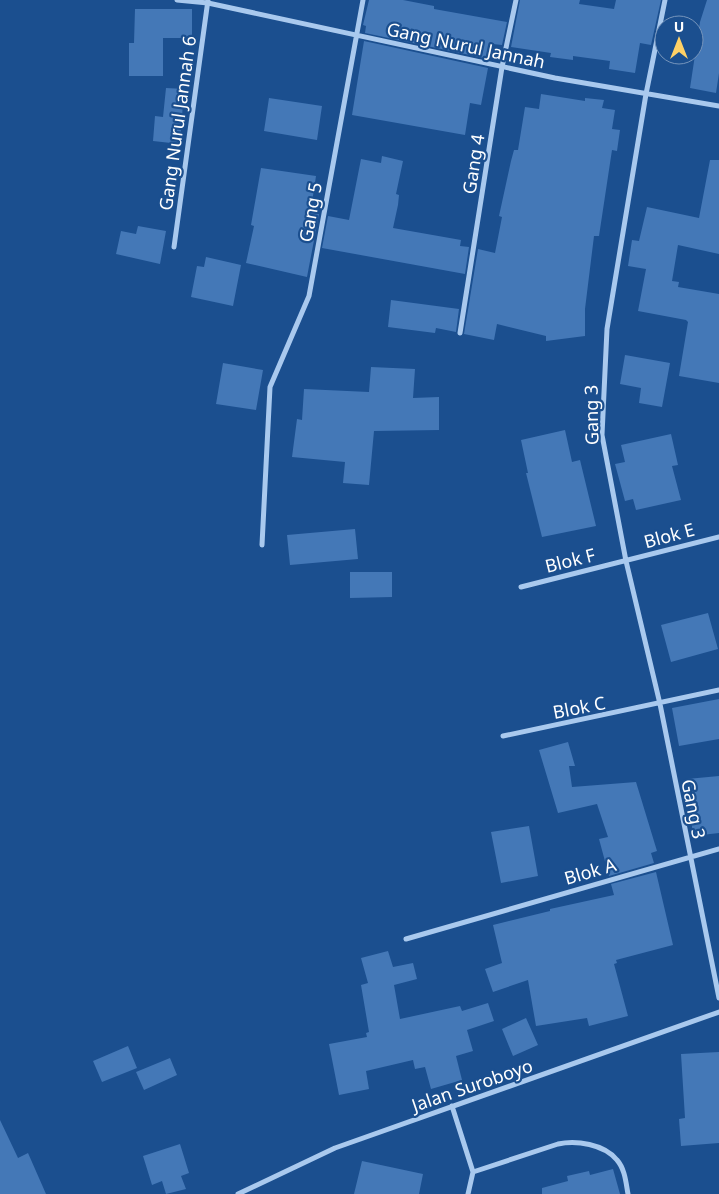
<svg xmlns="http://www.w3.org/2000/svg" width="719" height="1194" font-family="'Noto Sans',sans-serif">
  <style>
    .building { fill: #4478b7 }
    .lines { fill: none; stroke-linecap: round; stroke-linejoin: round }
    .street { stroke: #a9c9ee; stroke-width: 5 }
    .labels { text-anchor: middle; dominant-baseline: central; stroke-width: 4.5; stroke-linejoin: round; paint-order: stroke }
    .street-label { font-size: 18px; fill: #fff; stroke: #1b4f8f }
  </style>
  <rect width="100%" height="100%" fill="#1b4f8f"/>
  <path class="building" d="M 369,0 L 403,0 L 434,6 L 434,9 L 507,22 L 502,45 L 493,44 L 489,59 L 365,33 L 366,26 L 363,25 Z
    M 520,0 L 580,0 L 579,4 L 614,9 L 616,0 L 661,0 L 651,45 L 640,43 L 635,73 L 609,69 L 610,61 L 573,56 L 573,60 L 550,57 L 551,53 L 511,47 Z
    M 707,0 L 719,0 L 719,73 L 716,93 L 690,88 L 700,22 Z
    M 135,9 L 192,9 L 192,38 L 163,38 L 163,76 L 129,76 L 129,43 L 134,43 Z
    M 364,41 L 488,68 L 481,105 L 470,103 L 465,135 L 352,115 Z
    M 166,88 L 184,89 L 180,144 L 153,141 L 155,116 L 163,117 Z
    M 541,94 L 585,101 L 585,98 L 604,100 L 602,108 L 615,110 L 612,129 L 620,130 L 617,151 L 612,150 L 599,236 L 594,236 L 585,309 L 585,336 L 546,341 L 546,336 L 497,324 L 494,340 L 464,334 L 478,249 L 495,253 L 502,217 L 499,216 L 511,161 L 514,150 L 518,150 L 525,107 L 539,109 Z
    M 269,98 L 322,106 L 317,140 L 264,131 Z
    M 382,156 L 403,161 L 396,194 L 399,195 L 398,205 L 393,228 L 461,240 L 460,246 L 469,247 L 465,274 L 322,248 L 328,216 L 349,220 L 361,159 L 381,163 Z
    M 710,160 L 719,160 L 719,254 L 678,245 L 672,281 L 679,282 L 678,287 L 719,294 L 719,383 L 679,376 L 688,322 L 686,320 L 638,311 L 646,269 L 628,266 L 632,240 L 639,241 L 647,207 L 699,218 Z
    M 261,168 L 316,176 L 311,209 L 316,210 L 315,213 L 319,214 L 307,277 L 246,263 L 254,226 L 251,225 Z
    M 138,226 L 166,231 L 160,264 L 116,254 L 121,231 L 136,234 Z
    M 206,257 L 241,265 L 233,306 L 191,297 L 197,266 L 204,267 Z
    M 391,300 L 459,309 L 456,332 L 436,328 L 435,333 L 388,327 Z
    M 625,355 L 670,363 L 662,407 L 639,403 L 641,388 L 620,384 Z
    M 223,363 L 263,370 L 256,410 L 216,404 Z
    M 371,367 L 415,369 L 413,398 L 439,397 L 439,430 L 374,431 L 369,485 L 343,483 L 345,462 L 292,457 L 297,419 L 302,420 L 304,389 L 369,392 Z
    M 565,430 L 572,462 L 580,460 L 596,526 L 542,537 L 526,473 L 528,473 L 521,440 Z
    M 671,434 L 678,465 L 672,466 L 681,500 L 636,510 L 633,499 L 625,501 L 615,464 L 625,462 L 621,445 Z
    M 355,529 L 358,559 L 290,565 L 287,535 Z
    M 350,572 L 392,572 L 392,597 L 350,598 Z
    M 708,613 L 718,649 L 671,662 L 661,625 Z
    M 719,699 L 719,739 L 679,746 L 672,708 Z
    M 568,742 L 575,766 L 569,766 L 572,787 L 636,782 L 657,851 L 651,853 L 654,863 L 609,876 L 599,839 L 608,837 L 597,804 L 558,813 L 539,750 Z
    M 719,776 L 719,833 L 693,836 L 687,779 Z
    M 529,826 L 538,876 L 501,883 L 491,832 Z
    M 656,872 L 673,945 L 616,960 L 617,963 L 614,964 L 628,1016 L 589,1026 L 587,1018 L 536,1026 L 528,980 L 493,992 L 485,969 L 502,963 L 493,925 L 550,911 L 550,909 L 614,895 L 611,884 Z
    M 388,951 L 393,967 L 413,963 L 417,979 L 394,985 L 400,1019 L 460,1006 L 462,1011 L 488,1003 L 494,1021 L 467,1030 L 473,1051 L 456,1056 L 462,1080 L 431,1089 L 425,1067 L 415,1069 L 413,1060 L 366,1071 L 369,1089 L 339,1095 L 329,1044 L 367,1037 L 366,1033 L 369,1032 L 361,985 L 368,983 L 361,958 Z
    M 526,1018 L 538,1045 L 513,1056 L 502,1029 Z
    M 128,1046 L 137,1068 L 102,1082 L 93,1061 Z
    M 719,1052 L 719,1143 L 681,1146 L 679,1119 L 685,1118 L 681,1054 Z
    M 170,1058 L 177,1075 L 144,1090 L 136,1072 Z
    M 0,1120 L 18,1158 L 28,1153 L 46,1194 L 0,1194 Z
    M 180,1144 L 189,1173 L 181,1176 L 186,1189 L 166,1194 L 162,1181 L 152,1185 L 143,1156 Z
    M 362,1161 L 423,1174 L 419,1194 L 354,1194 Z
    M 613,1169 L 620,1194 L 542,1194 L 542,1188 L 568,1181 L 567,1176 L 589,1171 L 590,1175 Z"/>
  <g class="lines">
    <path class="street" d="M 177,0 L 208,3 L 555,78 L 719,106
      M 665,0 L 646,94 L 607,329 L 602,435 L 626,561 L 660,704 L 719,998
      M 174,247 L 208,0
      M 460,333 L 502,67 L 516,0
      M 262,545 L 270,387 L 309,296 L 363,0
      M 521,587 L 719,537
      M 503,736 L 719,690
      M 406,939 L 719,849
      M 452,1106 L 473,1172 L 468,1194
      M 473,1172 L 558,1144 C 576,1140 604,1144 617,1160 C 625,1169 626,1183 628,1194
      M 238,1194 L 335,1148 L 719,1012"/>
  </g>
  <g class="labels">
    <g class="street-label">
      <text transform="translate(466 45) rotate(12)">Gang Nurul Jannah</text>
      <text transform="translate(177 123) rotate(-82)">Gang Nurul Jannah 6</text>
      <text transform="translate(473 164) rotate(-81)">Gang 4</text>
      <text transform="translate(310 212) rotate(-80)">Gang 5</text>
      <text transform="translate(591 415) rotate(-91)">Gang 3</text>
      <text transform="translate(669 535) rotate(-15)">Blok E</text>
      <text transform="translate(570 560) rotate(-14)">Blok F</text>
      <text transform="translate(579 707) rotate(-11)">Blok C</text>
      <text transform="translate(694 809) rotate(79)">Gang 3</text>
      <text transform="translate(590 871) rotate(-16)">Blok A</text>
      <text transform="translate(472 1085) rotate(-19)">Jalan Suroboyo</text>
    </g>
  </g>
  <g transform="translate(679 40)"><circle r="24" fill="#1b4f8f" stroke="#7695bc"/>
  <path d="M0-4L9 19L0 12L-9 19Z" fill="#ffd166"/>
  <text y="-8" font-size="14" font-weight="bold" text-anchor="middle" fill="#ffffff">U</text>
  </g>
</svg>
